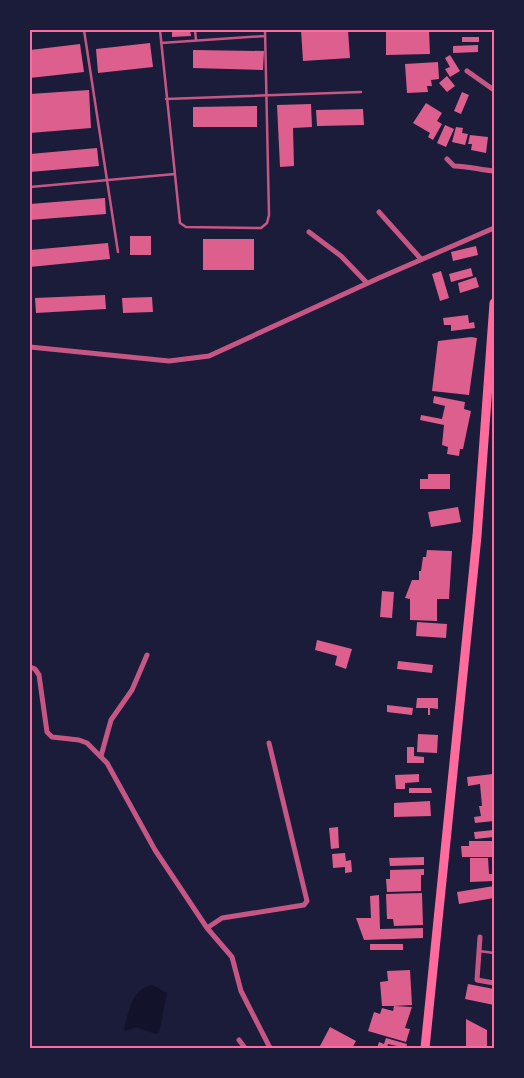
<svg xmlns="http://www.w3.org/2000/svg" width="524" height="1078" font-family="'Libre Baskerville',serif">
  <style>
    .water { fill: #12122b }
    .building { fill: #dd5f8e }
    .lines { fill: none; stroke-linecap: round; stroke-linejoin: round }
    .service { stroke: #c65784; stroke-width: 2.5 }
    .minor { stroke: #c65784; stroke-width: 5 }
    .trunk { stroke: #ff6b9d; stroke-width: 9 }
    .neatline { fill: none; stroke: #ff6b9d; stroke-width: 2 }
  </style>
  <rect width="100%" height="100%" fill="#1b1b3a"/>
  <path class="water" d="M 152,985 L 167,993 L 159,1033 L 156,1034 L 136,1027 L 125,1031 L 124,1028 C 130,1010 131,989 152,985 Z"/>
  <path class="building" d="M 172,30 L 190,30 L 191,36 L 172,37 Z
    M 301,30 L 348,30 L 350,58 L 303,61 Z
    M 386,30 L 429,30 L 430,54 L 386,55 Z
    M 462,37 L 479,37 L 479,42 L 462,42 Z
    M 150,43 L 153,67 L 98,73 L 96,49 Z
    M 80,44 L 84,72 L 30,78 L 30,50 Z
    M 478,45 L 478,52 L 453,53 L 453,46 Z
    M 193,50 L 264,51 L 263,70 L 193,68 Z
    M 450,55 L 460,71 L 450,77 L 445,69 L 450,67 L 445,58 Z
    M 438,62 L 439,79 L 431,80 L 432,86 L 427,86 L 428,92 L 407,93 L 405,64 Z
    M 447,76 L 455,86 L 447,92 L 439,83 Z
    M 89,90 L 91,128 L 30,133 L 30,94 Z
    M 462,92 L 469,95 L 461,114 L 454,111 Z
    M 426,103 L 442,113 L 437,121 L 442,124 L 433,140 L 428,137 L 430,133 L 413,123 Z
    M 311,104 L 312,127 L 293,128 L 294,166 L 280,167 L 277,105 Z
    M 257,106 L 257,127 L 193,127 L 193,107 Z
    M 363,109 L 364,125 L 317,126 L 316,110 Z
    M 445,125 L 454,129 L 446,147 L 437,143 Z
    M 456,127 L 463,128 L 462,133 L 468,134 L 465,145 L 452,142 Z
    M 470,135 L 488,137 L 486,153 L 471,150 L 472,144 L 468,144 Z
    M 97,148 L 99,166 L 30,172 L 30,154 Z
    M 105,198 L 106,214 L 30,220 L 30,204 Z
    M 130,236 L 151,236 L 151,255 L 130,255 Z
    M 203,239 L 254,239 L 254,270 L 203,270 Z
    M 108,243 L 110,259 L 30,267 L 30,250 Z
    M 476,246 L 478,255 L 453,261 L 451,252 Z
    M 471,268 L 473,276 L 451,282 L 449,274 Z
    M 441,271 L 449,298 L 440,301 L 432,274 Z
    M 476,277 L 479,287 L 460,293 L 458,283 Z
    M 105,295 L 106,309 L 36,313 L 35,298 Z
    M 152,297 L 153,312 L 123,313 L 122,298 Z
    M 468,315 L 469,323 L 474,322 L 475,328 L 451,331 L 451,325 L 444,325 L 443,318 Z
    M 471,337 L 477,338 L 469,395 L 432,391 L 438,341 Z
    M 434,396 L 465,402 L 464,409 L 471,411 L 463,449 L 460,449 L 459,456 L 447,454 L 448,447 L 442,445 L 444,425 L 420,420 L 421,415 L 442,419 L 445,406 L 433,403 Z
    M 428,474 L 450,474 L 450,489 L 420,489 L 420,479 L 428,479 Z
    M 458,507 L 461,522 L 431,527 L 428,512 Z
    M 427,550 L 452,551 L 449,599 L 437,599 L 437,621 L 410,620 L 410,599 L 405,598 L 412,580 L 419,580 L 419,571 L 421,571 L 423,557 L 426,557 Z
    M 382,591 L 394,592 L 392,618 L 380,617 Z
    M 417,622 L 447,624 L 446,638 L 416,636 Z
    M 317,640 L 352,649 L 346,669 L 335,665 L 337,656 L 315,650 Z
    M 398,661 L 433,665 L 432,673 L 397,669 Z
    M 417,698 L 438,698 L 438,709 L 430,708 L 430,715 L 428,715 L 428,708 L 416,708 Z
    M 387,705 L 413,708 L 412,715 L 387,712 Z
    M 418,734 L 438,735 L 437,753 L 417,752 Z
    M 407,747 L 414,747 L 414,756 L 424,757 L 424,763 L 407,763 Z
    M 419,774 L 419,782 L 405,783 L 405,789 L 396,789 L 395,775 Z
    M 493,774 L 494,821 L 475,823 L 474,817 L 481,816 L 479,806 L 482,806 L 480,784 L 468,786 L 467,777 Z
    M 409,788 L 431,788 L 432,793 L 409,793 Z
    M 430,801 L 431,816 L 394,817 L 394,803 Z
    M 338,827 L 339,848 L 331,849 L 329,828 Z
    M 494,830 L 494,837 L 475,839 L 474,832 Z
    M 469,841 L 494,841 L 494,857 L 462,857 L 461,846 L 469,846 Z
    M 345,853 L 346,861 L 351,860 L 352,872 L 345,873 L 345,867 L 333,868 L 332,854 Z
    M 424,857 L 424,865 L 390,866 L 389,858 Z
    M 470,858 L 488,858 L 489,874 L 494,874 L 494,881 L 470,882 Z
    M 424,869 L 424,875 L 421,875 L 421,891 L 387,892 L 386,879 L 390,879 L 390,870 Z
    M 494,886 L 494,898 L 459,904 L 457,892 Z
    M 422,893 L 423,925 L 394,926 L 393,919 L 387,919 L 386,894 Z
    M 379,895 L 380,929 L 423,928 L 423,938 L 364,940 L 356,918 L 371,918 L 370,896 Z
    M 370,944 L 403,944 L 403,950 L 370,950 Z
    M 410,970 L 412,1005 L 394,1006 L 412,1007 L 405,1028 L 410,1029 L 406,1042 L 368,1031 L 374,1012 L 380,1014 L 382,1008 L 393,1011 L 394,1006 L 382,1006 L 380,982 L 388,981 L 387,971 Z
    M 468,984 L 494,989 L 494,1005 L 465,999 Z
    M 466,1019 L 487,1030 L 487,1048 L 466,1048 Z
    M 330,1027 L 356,1041 L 352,1048 L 320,1046 Z
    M 386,1038 L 407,1044 L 406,1048 L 388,1044 L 387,1048 L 377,1048 L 379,1042 L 384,1044 Z"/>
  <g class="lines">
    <path class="service" d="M 84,30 L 118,252
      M 160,30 L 180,223 L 186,227 L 261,228 L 267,223 L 269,215 L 265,30
      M 195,30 L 196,40
      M 161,43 L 265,36
      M 166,99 L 361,92
      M 30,187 L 175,174
      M 479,951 L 494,953"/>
    <path class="minor" d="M 467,71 L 494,90
      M 447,159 L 454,166 C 468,166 480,170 494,171
      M 379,212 L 421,259
      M 309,232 L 341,256 L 367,283
      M 30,347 L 169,361 L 209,356 L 379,278 L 494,228
      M 30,667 L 35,669 L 39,675 L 47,732 L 52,737 L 79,740 L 87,743 L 107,763 L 155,850 L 207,928 L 232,957 L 241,991 L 270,1048
      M 101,756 L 111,720 L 132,690 L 147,655
      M 207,928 L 222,918 L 304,905 L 307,901 L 269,743
      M 480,937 L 477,980 L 494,983
      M 239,1040 L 245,1048"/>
    <path class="trunk" d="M 425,1048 L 477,536 L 494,303"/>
  </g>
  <rect width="524" height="1078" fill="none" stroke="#1b1b3a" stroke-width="62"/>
  <rect x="31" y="31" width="462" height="1016" class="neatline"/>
</svg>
